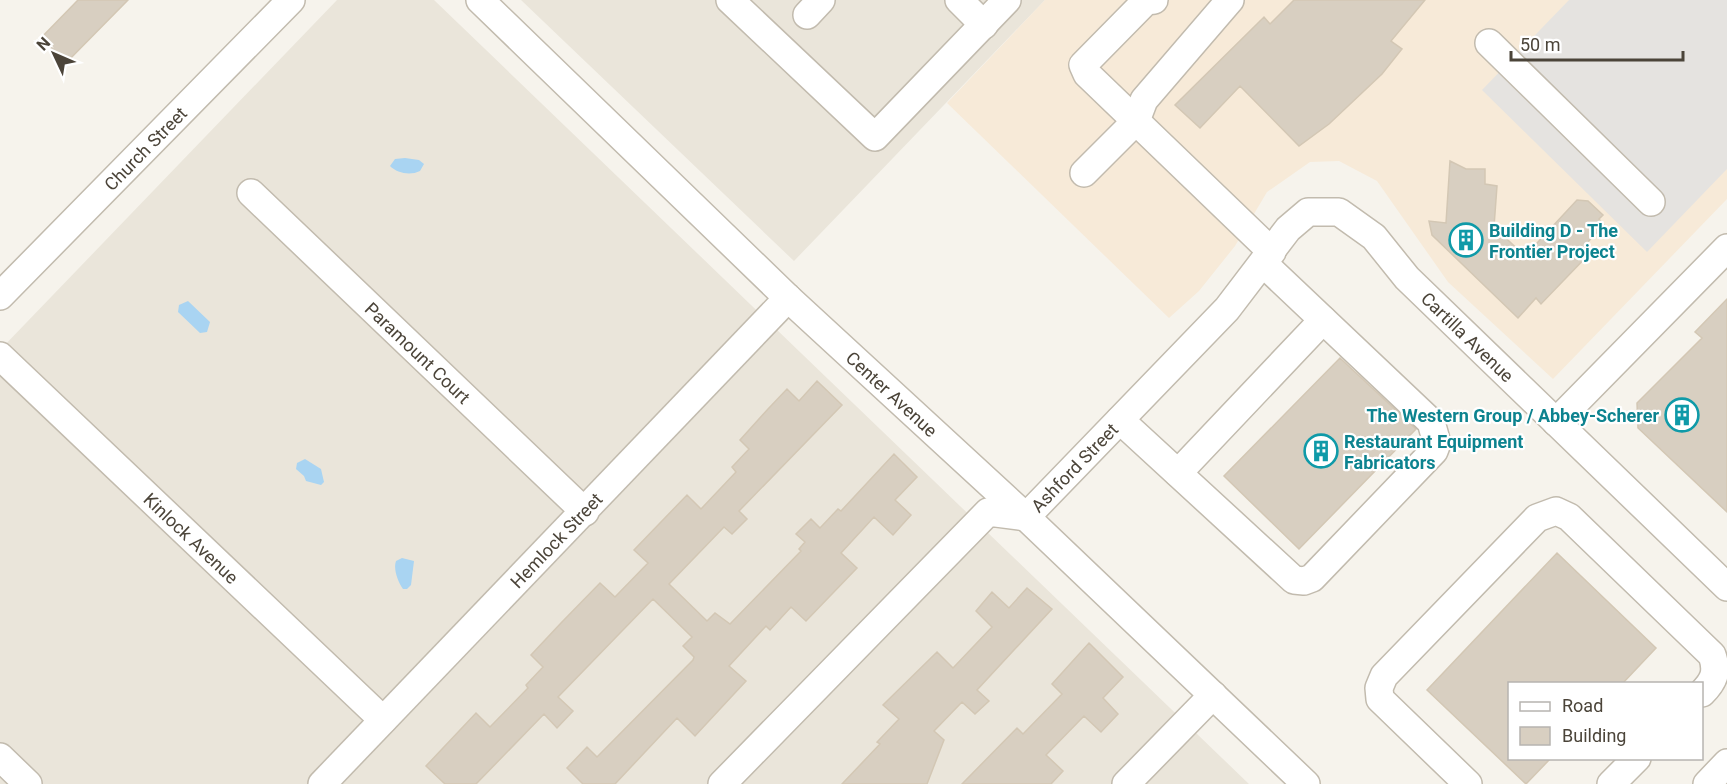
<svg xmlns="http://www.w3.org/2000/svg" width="1727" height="784" font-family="Roboto,sans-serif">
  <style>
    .residential { fill: #eae5da }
    .commercial { fill: #f7ead8 }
    .parking { fill: #e5e3e0 }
    .water { fill: #a9d4f2 }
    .building { fill: #d8cfc1; stroke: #d3c7b4; stroke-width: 1.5 }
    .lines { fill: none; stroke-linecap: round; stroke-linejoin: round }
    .minor-casing { stroke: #c2bbae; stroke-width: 30 }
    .minor { stroke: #fff; stroke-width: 27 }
    .labels { text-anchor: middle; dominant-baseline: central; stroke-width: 4.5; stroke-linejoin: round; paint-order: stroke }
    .street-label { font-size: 18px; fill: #4b4439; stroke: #fff }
    .culture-label { font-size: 18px; font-weight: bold; fill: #0d838f; stroke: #fff; text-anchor: start }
  </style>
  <rect width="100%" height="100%" fill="#f6f3ec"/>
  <path class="residential" d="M 337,0 L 434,0 L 1249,784 L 0,784 L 0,350 Z
    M 521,0 L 1045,0 L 794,261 Z"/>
  <path class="commercial" d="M 1045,0 L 1727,0 L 1727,199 L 1553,379 L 1448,282 L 1377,181 L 1339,161 L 1310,162 L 1267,192 L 1235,246 L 1199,291 L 1169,318 L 947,103 Z"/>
  <path class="parking" d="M 1569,0 L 1727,0 L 1727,169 L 1647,252 L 1482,90 Z"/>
  <path class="water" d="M 405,158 L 419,160 L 424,164 L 420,171 C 410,176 397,173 390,166 L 395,159 Z
    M 188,301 L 210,322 L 207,332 L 200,333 L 178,312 L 179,305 Z
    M 305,459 L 321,469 L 324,482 L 321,485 L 306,481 L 304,476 L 296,469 L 297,463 Z
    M 402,558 L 414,561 L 411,585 L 407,589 L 403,589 C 398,582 393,569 396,561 Z"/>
  <path class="building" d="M 78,0 L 128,0 L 64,65 L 39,40 Z
    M 1294,0 L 1425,0 L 1391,41 L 1402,49 L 1382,74 L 1329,124 L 1299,146 L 1240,86 L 1200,128 L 1175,105 L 1264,17 L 1270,24 Z
    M 1450,161 L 1466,169 L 1485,169 L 1485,184 L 1497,186 L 1494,227 L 1525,256 L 1577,200 L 1588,201 L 1603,215 L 1599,219 L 1604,225 L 1585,245 L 1591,252 L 1541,304 L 1536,298 L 1518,318 L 1432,235 L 1429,221 L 1446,223 Z
    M 1727,299 L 1727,512 L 1638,428 L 1637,403 L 1702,338 L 1695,332 Z
    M 1340,358 L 1416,429 L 1299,549 L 1224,476 Z
    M 817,381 L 842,405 L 739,511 L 747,519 L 732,534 L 724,527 L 669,584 L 707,621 L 715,613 L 730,624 L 801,551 L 799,549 L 805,542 L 796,534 L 811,519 L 820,528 L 838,509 L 841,511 L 894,454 L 917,477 L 895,500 L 911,515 L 893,535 L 874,517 L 841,553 L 857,568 L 806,621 L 791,607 L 770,630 L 766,626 L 729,666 L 746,681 L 695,736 L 677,718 L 615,784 L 583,784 L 567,768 L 587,747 L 597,757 L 693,660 L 694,657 L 683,646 L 692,637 L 653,599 L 558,697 L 573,711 L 557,728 L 544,714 L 476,784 L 445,784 L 426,766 L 476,713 L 490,727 L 528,688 L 526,685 L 543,667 L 531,655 L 561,623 L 600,583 L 615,597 L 648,563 L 634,550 L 687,495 L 701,509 L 736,472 L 732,467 L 749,449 L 740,440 L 768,409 L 787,389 L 799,401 Z
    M 1557,553 L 1656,648 L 1622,684 L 1509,684 L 1509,759 L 1550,759 L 1526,784 L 1427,690 Z
    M 1027,588 L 1052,609 L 977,690 L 989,701 L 975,714 L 962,702 L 934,731 L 944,740 L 927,784 L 842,784 L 880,744 L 877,742 L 899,719 L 883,705 L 937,652 L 953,668 L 992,627 L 976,611 L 992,592 L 1009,608 Z
    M 1089,643 L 1123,677 L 1103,698 L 1118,714 L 1101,732 L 1084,716 L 1046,755 L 1063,771 L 1051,784 L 962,784 L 1017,728 L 1023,734 L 1062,694 L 1052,684 Z"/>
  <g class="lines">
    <defs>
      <g id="minor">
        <path id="s1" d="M 480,0 L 788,298 L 1026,517 L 1306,784"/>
        <path d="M 730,0 L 875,137 L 1007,0"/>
        <path d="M 959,0 L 984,25"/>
        <path d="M 1154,0 L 1146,1 L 1083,65 L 1087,74 L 1272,252"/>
        <path d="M 807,15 L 821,0"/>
        <path d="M 1489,43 L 1651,202"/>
        <path d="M 1084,173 L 1136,121 L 1144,100 L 1230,0"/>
        <path id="s2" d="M 251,193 L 585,512"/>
        <path id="s3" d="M 0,296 L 291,0"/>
        <path id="s4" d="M 0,356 L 383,720"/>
        <path d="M 1120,420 L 1294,580 L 1304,581 L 1312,578 L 1434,451 L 1437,443 L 1431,422 L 1263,263"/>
        <path d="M 1556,422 L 1727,248"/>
        <path d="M 1178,473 L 1323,320"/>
        <path d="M 0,757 L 28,784"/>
        <path id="s5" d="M 322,784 L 788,298"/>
        <path id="s6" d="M 722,784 L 988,512 L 1026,517 L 1227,309 L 1288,229 L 1308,212 L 1339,212 L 1374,237 L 1407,278 L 1727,587"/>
        <path d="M 1126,784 L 1213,695"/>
        <path d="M 1468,784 L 1380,699 L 1379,688 L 1384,676 L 1537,518 L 1556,511 L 1569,517 L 1712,655 C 1718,672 1714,681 1702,693"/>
        <path d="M 1611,784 L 1637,758"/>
        <path d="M 1707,784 L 1727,763"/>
      </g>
    </defs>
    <use href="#minor" class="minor-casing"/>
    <use href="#minor" class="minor"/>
  </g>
  <defs>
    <symbol id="building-ring" viewBox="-11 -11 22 22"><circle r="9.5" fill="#fff" stroke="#0f9aa8" stroke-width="1.5"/><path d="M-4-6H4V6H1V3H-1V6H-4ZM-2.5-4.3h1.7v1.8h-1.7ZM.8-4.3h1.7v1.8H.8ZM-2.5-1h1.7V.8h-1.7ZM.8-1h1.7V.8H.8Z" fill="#0f9aa8"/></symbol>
  </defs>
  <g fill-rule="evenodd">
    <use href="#building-ring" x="1447" y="221" width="38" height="38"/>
    <use href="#building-ring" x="1663" y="396" width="38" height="38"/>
    <use href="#building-ring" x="1302" y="432" width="38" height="38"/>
  </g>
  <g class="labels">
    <g class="street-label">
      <text stroke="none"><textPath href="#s3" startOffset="207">Church Street</textPath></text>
      <text stroke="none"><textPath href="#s6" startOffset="1046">Cartilla Avenue</textPath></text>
      <text stroke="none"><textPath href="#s2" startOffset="231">Paramount Court</textPath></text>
      <text stroke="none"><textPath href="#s1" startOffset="570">Center Avenue</textPath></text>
      <text stroke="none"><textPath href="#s6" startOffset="488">Ashford Street</textPath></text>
      <text stroke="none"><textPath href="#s4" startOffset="264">Kinlock Avenue</textPath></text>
      <text stroke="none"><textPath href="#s5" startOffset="338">Hemlock Street</textPath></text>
    </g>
    <g class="culture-label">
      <text x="1489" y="230">Building D - The<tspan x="1489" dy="21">Frontier Project</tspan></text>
      <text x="1659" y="415" text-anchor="end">The Western Group / Abbey-Scherer</text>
      <text x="1344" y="441">Restaurant Equipment<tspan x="1344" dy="21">Fabricators</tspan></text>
    </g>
  </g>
  <rect x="1508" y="682" width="195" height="78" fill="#ffffff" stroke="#b7b4b0" stroke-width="1.5"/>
  <rect x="1520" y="702" width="30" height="9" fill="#ffffff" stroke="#b7b4b0" stroke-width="1.5"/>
  <text x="1562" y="712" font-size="18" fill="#4b4439">Road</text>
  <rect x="1520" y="727" width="30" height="18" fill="#d8cfc1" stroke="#b7b4b0" stroke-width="1.5"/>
  <text x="1562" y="742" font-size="18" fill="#4b4439">Building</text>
  <g transform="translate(54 54) rotate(314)" stroke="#ffffff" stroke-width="4.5" paint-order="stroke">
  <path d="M0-4.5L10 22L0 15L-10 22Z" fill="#4b4439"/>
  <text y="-9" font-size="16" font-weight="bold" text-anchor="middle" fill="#4b4439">N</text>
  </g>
  <path d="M1511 51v9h172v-9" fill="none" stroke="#4b4439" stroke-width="3"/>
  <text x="1520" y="51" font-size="18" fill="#4b4439" stroke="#ffffff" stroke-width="4.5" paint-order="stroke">50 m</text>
</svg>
